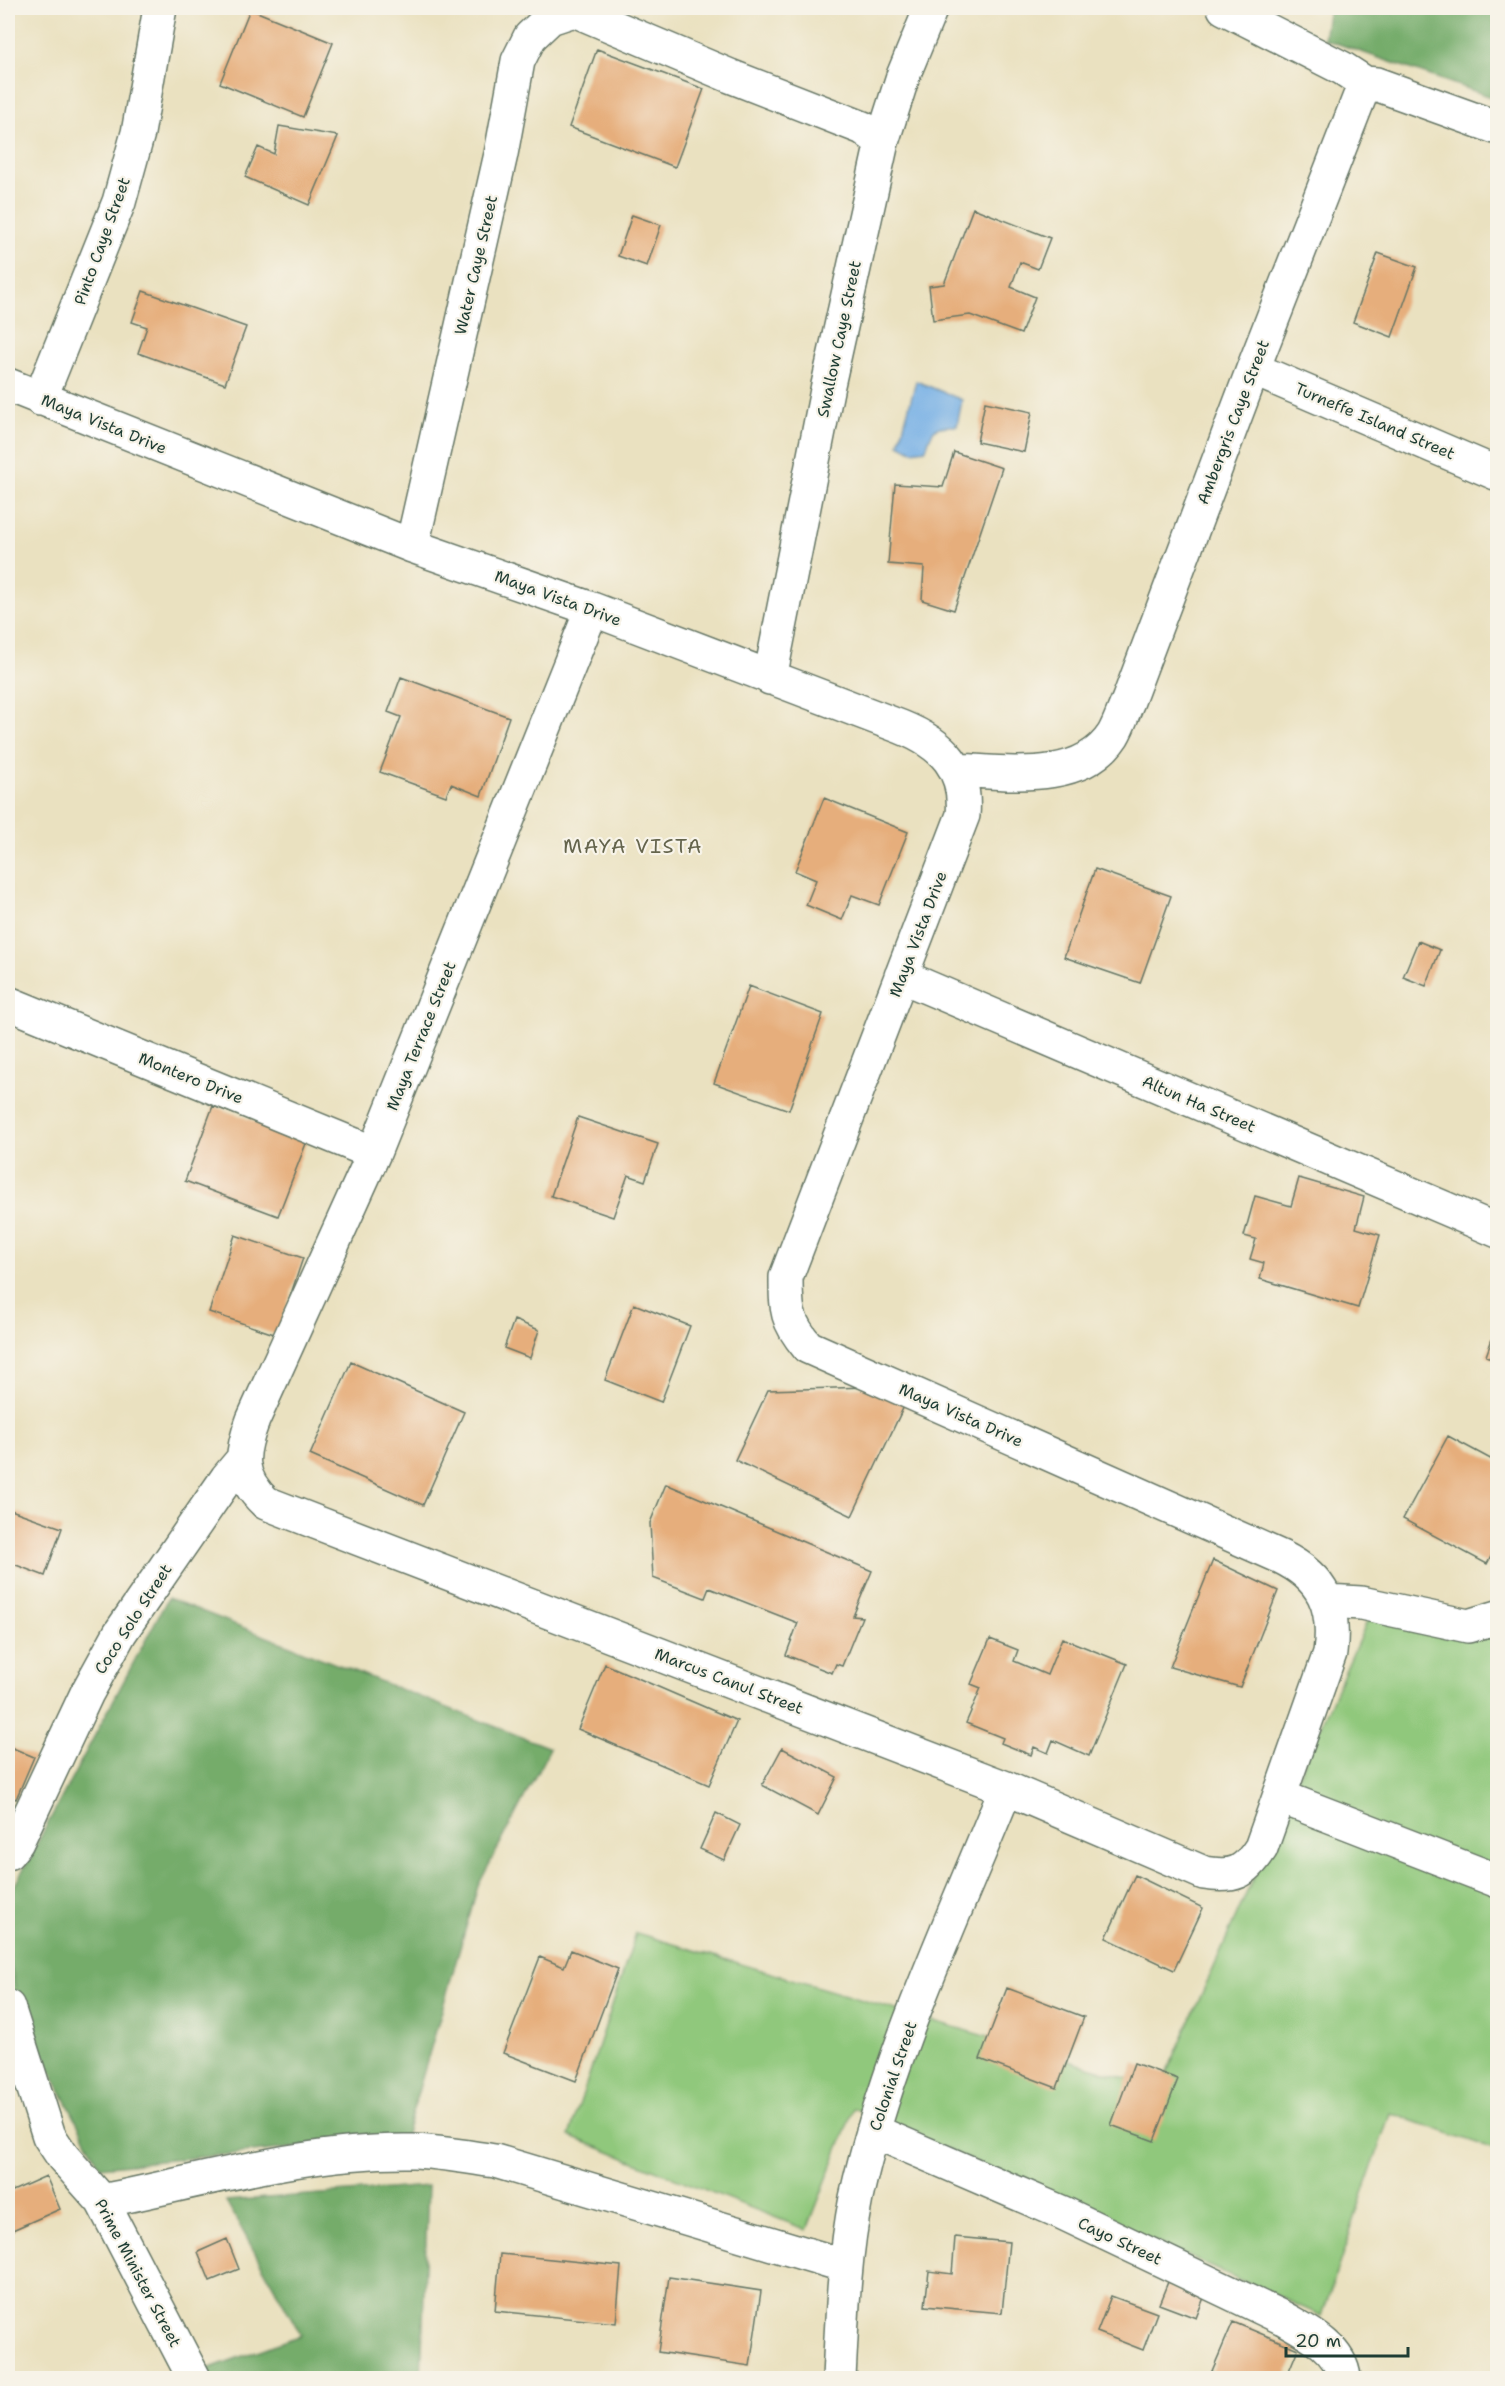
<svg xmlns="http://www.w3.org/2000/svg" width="1505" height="2386" font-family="'Shantell Sans',sans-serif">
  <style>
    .green { fill: #90c87b; stroke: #588258; stroke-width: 1.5 }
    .forest { fill: #74ac6b; stroke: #4a7450; stroke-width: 1.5 }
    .water { fill: #74afe5; stroke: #4a768c; stroke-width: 1.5 }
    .building { fill: #e6ae7c }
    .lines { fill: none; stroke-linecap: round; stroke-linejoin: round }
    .street-casing { stroke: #667665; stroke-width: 36 }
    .street { stroke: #fff; stroke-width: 33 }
    .labels { text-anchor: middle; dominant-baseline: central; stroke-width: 4.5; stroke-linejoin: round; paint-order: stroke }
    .street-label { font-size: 16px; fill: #1f3d34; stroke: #f7f3e8 }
    .quarter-label { font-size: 20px; letter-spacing: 1.5px; fill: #65654d; stroke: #f7f3e8 }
  </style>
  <rect width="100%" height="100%" fill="#f7f3e8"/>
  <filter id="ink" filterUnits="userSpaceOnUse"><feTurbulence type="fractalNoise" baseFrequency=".0167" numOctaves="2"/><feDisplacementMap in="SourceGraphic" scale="12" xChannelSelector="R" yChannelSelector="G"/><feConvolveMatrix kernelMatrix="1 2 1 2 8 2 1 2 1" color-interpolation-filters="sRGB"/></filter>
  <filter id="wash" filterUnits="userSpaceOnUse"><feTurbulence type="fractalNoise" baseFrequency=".008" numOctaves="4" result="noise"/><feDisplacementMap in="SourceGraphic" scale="24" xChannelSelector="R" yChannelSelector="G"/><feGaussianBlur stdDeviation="1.35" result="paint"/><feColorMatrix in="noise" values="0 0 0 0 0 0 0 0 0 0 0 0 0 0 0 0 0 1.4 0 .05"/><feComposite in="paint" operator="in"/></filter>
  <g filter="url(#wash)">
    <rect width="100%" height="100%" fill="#eae1c0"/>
    <path class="green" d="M 1373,1608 L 1497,1637 L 1497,2150 L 1390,2113 L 1322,2316 L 854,2108 L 807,2230 L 569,2136 L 636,1933 L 1160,2088 Z
      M 8,1949 L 19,2009 L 8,2016 Z"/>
    <path class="forest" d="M 1329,8 L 1497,8 L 1497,99 L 1324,39 Z
      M 168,1598 L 550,1748 L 478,1886 L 405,2137 L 100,2167 L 19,2009 L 8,1949 L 8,1898 Z
      M 428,2186 L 421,2378 L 202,2378 L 199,2372 L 301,2335 L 226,2201 Z"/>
    <path class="water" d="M 916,381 L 962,400 L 957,426 C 933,425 933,428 926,449 L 912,451 L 899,444 Z"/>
    <g id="blocks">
      <path class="building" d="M 250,9 L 333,43 L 303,117 L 220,83 Z
        M 597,49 L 704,89 L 675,167 L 569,127 Z
        M 279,126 L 338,136 L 309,205 L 245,177 L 258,147 L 274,154 Z
        M 973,208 L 1050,238 L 1038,269 L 1020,262 L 1011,287 L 1035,297 L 1021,334 L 970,315 L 933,320 L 929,286 L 944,284 Z
        M 632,215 L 661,225 L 647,266 L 618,256 Z
        M 1378,253 L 1417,267 L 1392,337 L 1353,322 Z
        M 143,291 L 246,327 L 225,384 L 138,353 L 147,327 L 132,322 Z
        M 985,402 L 1032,412 L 1024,452 L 977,442 Z
        M 954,452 L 1002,468 L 954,610 L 922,600 L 924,567 L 888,564 L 895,484 L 943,487 Z
        M 401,677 L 509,717 L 481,796 L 451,784 L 446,796 L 380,772 L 401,717 L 388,712 Z
        M 824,798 L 908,832 L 879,905 L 852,895 L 842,920 L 806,905 L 816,880 L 795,871 Z
        M 1095,869 L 1171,896 L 1140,983 L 1064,957 Z
        M 1418,941 L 1440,950 L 1426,986 L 1403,977 Z
        M 749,986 L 823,1014 L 789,1110 L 714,1083 Z
        M 213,1106 L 307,1141 L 278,1216 L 185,1181 Z
        M 578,1117 L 658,1144 L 645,1181 L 628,1175 L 613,1217 L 551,1196 Z
        M 1299,1178 L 1364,1197 L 1356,1228 L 1380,1235 L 1358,1308 L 1260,1279 L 1264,1263 L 1250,1259 L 1256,1239 L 1244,1236 L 1255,1196 L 1291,1206 Z
        M 235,1235 L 303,1258 L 277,1335 L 209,1312 Z
        M 634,1304 L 690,1326 L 661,1402 L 605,1380 Z
        M 514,1320 L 539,1330 L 530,1358 L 504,1348 Z
        M 1497,1325 L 1498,1325 L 1498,1361 L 1486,1356 Z
        M 351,1362 L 464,1412 L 423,1505 L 310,1455 Z
        M 868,1387 L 905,1404 L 852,1516 L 735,1460 L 768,1390 Z
        M 1448,1436 L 1498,1463 L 1498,1543 L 1487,1564 L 1403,1519 Z
        M 666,1484 L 872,1571 L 853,1616 L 862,1617 L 842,1666 L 836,1664 L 832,1673 L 786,1655 L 798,1623 L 709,1588 L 705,1598 L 653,1578 L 650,1523 Z
        M 8,1509 L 62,1528 L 45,1576 L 8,1562 Z
        M 1213,1560 L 1278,1591 L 1240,1687 L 1170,1667 Z
        M 1062,1638 L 1127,1664 L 1089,1756 L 1053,1740 L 1048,1753 L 1034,1747 L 1031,1755 L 1001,1743 L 1003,1738 L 966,1723 L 981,1688 L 971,1684 L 990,1639 L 1018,1650 L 1014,1661 L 1047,1675 Z
        M 605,1664 L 737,1721 L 709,1785 L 578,1729 Z
        M 8,1746 L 34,1757 L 16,1799 L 8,1796 Z
        M 782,1748 L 837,1777 L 818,1815 L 762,1785 Z
        M 716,1813 L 740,1825 L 724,1860 L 700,1849 Z
        M 1135,1875 L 1203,1908 L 1174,1970 L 1106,1938 Z
        M 571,1950 L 618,1969 L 576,2081 L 503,2053 L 540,1957 L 564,1967 Z
        M 1007,1988 L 1084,2017 L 1057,2088 L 980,2059 Z
        M 1134,2063 L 1178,2079 L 1154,2141 L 1111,2125 Z
        M 46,2176 L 60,2209 L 8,2232 L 8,2193 Z
        M 955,2237 L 1009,2242 L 1002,2313 L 925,2306 L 929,2271 L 952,2274 Z
        M 227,2239 L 239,2269 L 210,2281 L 198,2252 Z
        M 500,2254 L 621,2266 L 616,2323 L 495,2311 Z
        M 669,2277 L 761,2291 L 750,2366 L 658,2352 Z
        M 1168,2282 L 1205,2295 L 1196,2318 L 1159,2304 Z
        M 1111,2296 L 1157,2313 L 1143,2350 L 1097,2332 Z
        M 1233,2322 L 1298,2349 L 1286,2378 L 1209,2378 Z"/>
    </g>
  </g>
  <g filter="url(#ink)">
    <use href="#blocks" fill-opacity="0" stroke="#667665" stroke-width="1.5"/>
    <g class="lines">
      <defs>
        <path id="street" d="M 1224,8 L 1342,68 L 1365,83
          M 1253,369 L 1498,474
          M 8,385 L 412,546 L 592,609 L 901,727 C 943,744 967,768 963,815 L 786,1277 C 786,1310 786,1321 808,1347 L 1281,1557 C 1324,1578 1336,1607 1330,1653 L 1261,1848 C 1245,1873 1234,1878 1204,1873 L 1006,1788 L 266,1503 C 237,1476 240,1454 253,1420 L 374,1153 L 592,609
          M 40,399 L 119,202 L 138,133 L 160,8
          M 412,546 L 501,154 L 518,61 L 530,37 L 550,18 L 574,10 L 730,76 L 863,128 L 882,142
          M 770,678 L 828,385 L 882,142 L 903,76 L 931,8
          M 956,770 C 1005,772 1081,785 1113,735 C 1119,725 1123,712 1128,701 L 1253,369 L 1365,83 L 1376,84 L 1498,128
          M 901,976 L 1498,1231
          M 8,1003 L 374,1153
          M 1327,1601 L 1361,1603 L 1468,1626 L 1498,1617
          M 1281,1797 L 1498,1881
          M 8,1853 L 17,1842 L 87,1693 L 120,1633 L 227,1478 L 243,1459
          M 8,2007 L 49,2136 L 63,2157 L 102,2201 L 194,2378
          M 873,2131 L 1063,2213 L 1283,2318 C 1306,2331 1341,2348 1344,2378
          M 102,2201 C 202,2181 310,2149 413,2151 C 440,2152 467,2157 495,2161 L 846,2266
          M 839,2378 C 842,2318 844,2257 856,2198 C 887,2056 952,1922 1006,1788"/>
      </defs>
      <use href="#street" class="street-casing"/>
      <use href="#street" class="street"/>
    </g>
  </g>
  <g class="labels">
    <g class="street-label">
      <text transform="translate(102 241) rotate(-70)">Pinto Caye Street</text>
      <text transform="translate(476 265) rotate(-77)">Water Caye Street</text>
      <text transform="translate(839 339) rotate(-78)">Swallow Caye Street</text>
      <text transform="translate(1375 421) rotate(23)">Turneffe Island Street</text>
      <text transform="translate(1233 422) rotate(-69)">Ambergris Caye Street</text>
      <text transform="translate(104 424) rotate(22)">Maya Vista Drive</text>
      <text transform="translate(558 598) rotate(20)">Maya Vista Drive</text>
      <text transform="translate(918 934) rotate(-69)">Maya Vista Drive</text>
      <text transform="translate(421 1036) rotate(-68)">Maya Terrace Street</text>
      <text transform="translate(191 1078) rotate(22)">Montero Drive</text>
      <text transform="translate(1199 1104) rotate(23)">Altun Ha Street</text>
      <text transform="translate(961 1415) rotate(24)">Maya Vista Drive</text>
      <text transform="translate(133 1619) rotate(-57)">Coco Solo Street</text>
      <text transform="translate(729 1681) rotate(21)">Marcus Canul Street</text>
      <text transform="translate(893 2076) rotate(-71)">Colonial Street</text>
      <text transform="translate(1120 2241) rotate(25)">Cayo Street</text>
      <text transform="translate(138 2273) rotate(62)">Prime Minister Street</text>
    </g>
    <g class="quarter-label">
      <text x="633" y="846">MAYA VISTA</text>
    </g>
  </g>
  <rect width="1505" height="2386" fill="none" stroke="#f7f3e8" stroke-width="30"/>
  <path d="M1286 2347v9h122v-9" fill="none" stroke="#1f3d34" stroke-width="3"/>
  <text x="1295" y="2347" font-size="18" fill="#1f3d34" stroke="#f7f3e8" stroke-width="4.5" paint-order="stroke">20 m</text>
</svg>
